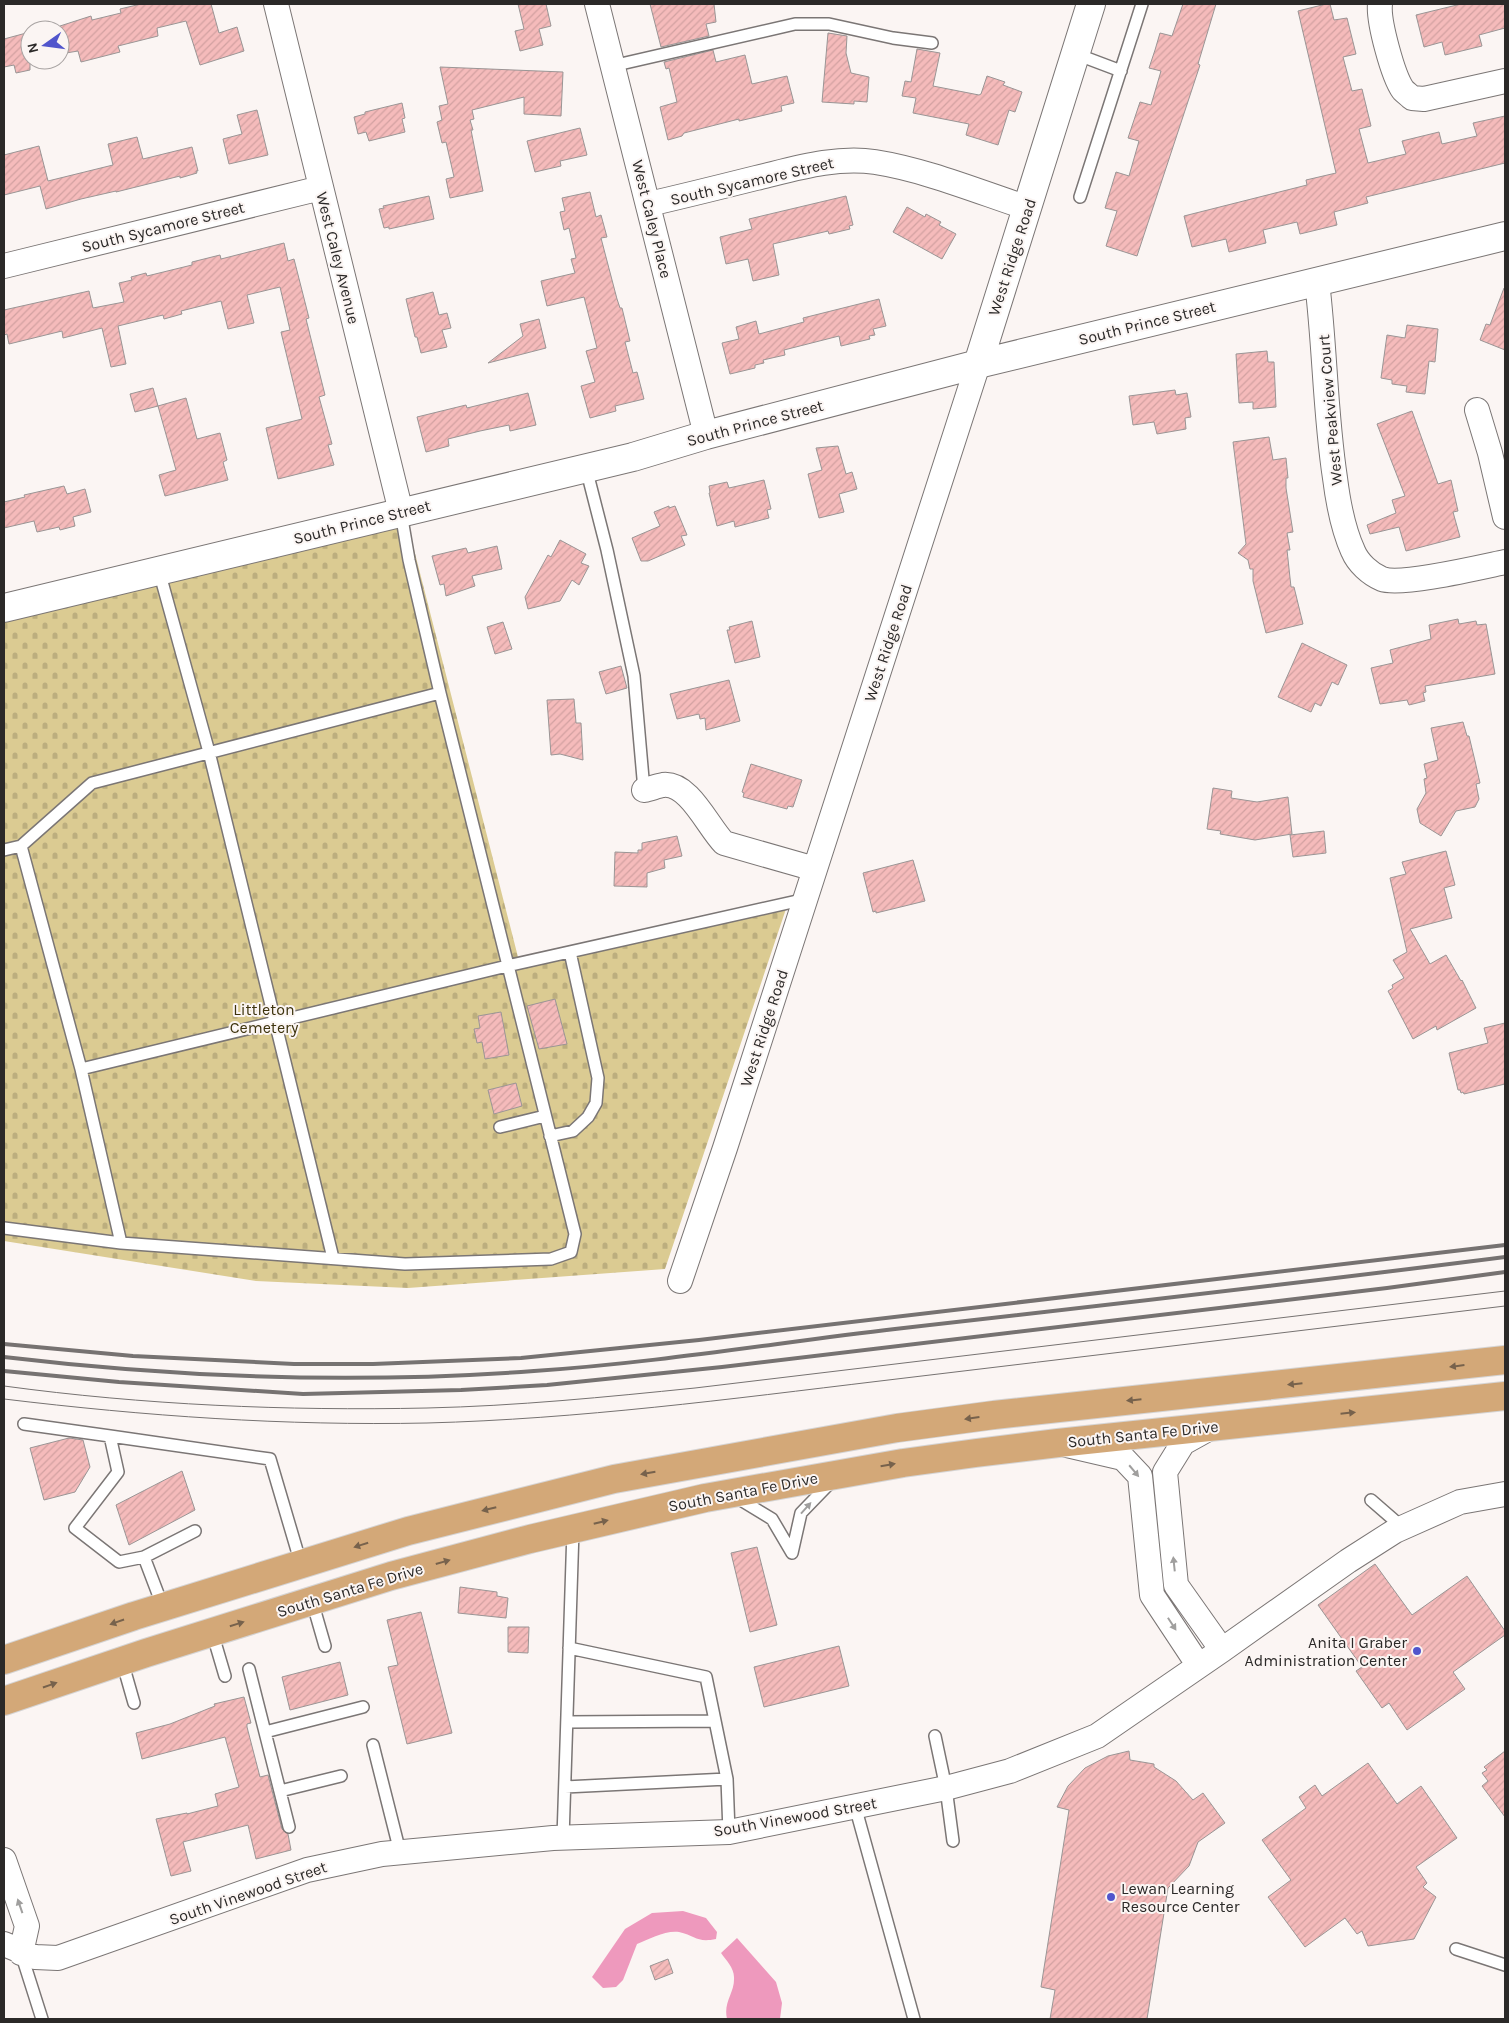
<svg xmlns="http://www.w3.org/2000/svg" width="1509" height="2023" font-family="Karla,sans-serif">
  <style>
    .cemetery { fill: url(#cemetery-stones) }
    .water { fill: #ee99bd }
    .building { fill: url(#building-hatch); stroke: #9a9595 }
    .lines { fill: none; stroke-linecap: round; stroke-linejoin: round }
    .service-casing { stroke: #7b7675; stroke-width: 14 }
    .minor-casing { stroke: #7b7675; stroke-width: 26 }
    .tertiary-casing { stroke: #7b7675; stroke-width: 30 }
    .trunk-casing { stroke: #d5d4d4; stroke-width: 30 }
    .service { stroke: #fff; stroke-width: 11 }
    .minor { stroke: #fff; stroke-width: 24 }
    .tertiary { stroke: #fff; stroke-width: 28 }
    .trunk { stroke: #d3a878; stroke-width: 28 }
    .tram { stroke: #767271; stroke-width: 1 }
    .rail { stroke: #767271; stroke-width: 4 }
    .oneway { fill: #77624c }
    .oneway2 { fill: #a09f9e }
    .poi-dot { fill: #5155cc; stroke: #fbf5f3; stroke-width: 2 }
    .labels { text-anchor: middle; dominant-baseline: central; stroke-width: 4; stroke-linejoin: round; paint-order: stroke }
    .street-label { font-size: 16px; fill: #2b2928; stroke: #fbf5f3 }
    .park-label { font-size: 16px; fill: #3d330d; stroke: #fbf5f3 }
    .poi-label { font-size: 16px; fill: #2b2928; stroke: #fbf5f3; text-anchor: end }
  </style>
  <defs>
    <pattern id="cemetery-stones" width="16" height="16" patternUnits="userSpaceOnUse" patternTransform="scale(1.25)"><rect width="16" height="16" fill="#dbcb92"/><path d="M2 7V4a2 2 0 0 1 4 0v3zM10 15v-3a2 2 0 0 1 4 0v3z" fill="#bcae7e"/></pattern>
    <pattern id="building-hatch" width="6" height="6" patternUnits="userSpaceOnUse" patternTransform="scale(1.25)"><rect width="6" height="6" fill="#f5bbbb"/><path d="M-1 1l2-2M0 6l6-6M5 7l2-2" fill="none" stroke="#d2a1a1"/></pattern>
  </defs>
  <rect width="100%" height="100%" fill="#fbf5f3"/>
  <path class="cemetery" d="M 407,522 L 518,957 L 790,897 L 665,1269 L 408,1288 L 256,1281 L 4,1241 L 4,621 Z"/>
  <path class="water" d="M 683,1911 L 706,1918 L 717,1932 L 716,1939 C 697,1943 696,1936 679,1932 C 666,1930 649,1939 637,1944 L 623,1980 L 616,1987 L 603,1988 L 592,1977 L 625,1929 L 652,1913 Z
    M 737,1938 L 776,1982 L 782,2003 L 780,2019 L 727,2019 C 723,2001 735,1993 734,1977 C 734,1968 726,1960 721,1953 Z"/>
  <path class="building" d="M 141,4 L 211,4 L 219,33 L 237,27 L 244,51 L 200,65 L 186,21 L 157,28 L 158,36 L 118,46 L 120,52 L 81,62 L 78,51 L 60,54 L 60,26 L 91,16 L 92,20 L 121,13 L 120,9 Z
    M 518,4 L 546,4 L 551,26 L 539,29 L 543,45 L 520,51 L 515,31 L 524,29 Z
    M 650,4 L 714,4 L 716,22 L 706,24 L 709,36 L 661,47 Z
    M 1183,4 L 1216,4 L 1198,64 L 1200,65 L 1137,256 L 1106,246 L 1117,211 L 1105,208 L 1116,172 L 1129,176 L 1139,141 L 1128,138 L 1140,102 L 1151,105 L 1161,71 L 1149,68 L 1155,50 L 1160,33 L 1172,36 Z
    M 1326,4 L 1330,4 L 1334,20 L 1347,18 L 1356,54 L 1343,57 L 1352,91 L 1362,89 L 1371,126 L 1359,129 L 1368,163 L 1406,154 L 1402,141 L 1439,132 L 1442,144 L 1477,136 L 1473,123 L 1505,116 L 1505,163 L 1366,197 L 1368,203 L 1334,212 L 1337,225 L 1300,234 L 1297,222 L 1263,230 L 1266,243 L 1229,252 L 1226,239 L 1192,247 L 1184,216 L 1307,185 L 1306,180 L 1336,173 L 1298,11 Z
    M 1461,4 L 1505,4 L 1505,28 L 1479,35 L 1482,46 L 1445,55 L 1442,42 L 1424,47 L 1416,15 Z
    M 30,32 L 30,70 L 16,73 L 14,65 L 4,67 L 4,39 Z
    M 828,33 L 847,36 L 846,53 L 851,73 L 869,77 L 867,102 L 854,101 L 854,104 L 822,102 Z
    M 917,49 L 940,53 L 933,86 L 979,95 L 981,94 L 987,76 L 1005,82 L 1003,85 L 1022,92 L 1015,112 L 1009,110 L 998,145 L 966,135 L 969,124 L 913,113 L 916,98 L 902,96 L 905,81 L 911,82 Z
    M 713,50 L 716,62 L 745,55 L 752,84 L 787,76 L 794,103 L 781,106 L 782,111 L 739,121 L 739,119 L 684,133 L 682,136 L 668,140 L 660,107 L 677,102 L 669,68 L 666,69 L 664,62 Z
    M 440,67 L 563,72 L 561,116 L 524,114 L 524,97 L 472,110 L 474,119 L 470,120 L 473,130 L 471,130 L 483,191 L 450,198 L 446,179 L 454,177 L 446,142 L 442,143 L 437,122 L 442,120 L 439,106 L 448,104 Z
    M 402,103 L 405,118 L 402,119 L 405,132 L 369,141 L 366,132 L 358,134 L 354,117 L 365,114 L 365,112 Z
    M 257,110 L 268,155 L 229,164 L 223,139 L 242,134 L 237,115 Z
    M 580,128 L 587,155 L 560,161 L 561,166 L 535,172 L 527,141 Z
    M 137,137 L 143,159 L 192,147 L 198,171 L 196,171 L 197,173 L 180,178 L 180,176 L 116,192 L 116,191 L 81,199 L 46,209 L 40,186 L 4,195 L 4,155 L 39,146 L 48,181 L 113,165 L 108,144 Z
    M 590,192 L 596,217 L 601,215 L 607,237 L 601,238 L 617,299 L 620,308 L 622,308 L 630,341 L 625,342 L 633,373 L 637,372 L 644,399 L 615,406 L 616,411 L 590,418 L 581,386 L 595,382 L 586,351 L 597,348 L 584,297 L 547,306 L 541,281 L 575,273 L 571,259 L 576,258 L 569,228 L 564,230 L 560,212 L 565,211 L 562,198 Z
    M 429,196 L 434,219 L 389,229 L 389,227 L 384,228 L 379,209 L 384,208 L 383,206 Z
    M 846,196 L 853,225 L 849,226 L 850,229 L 829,234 L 828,231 L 773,244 L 779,275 L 753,281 L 748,259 L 726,264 L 720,237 L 752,229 L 749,219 Z
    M 907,207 L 925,217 L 926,214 L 941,222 L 939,225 L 956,234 L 942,259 L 893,232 Z
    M 284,243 L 288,261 L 294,259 L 309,318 L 306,319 L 325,395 L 319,397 L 332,444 L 328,445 L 334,465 L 278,479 L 266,428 L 302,419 L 281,332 L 290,330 L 280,287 L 247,295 L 254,323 L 228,329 L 221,301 L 181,311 L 182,314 L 164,319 L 163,315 L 118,326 L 126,364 L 111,367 L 102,328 L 63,338 L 62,331 L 9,344 L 7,334 L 4,335 L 4,310 L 89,291 L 93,308 L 124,302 L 119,283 L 132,280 L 131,277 L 146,273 L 147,276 L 192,265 L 192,262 L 220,255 L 221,259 Z
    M 1504,288 L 1505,288 L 1505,350 L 1480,340 L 1486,324 L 1490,325 Z
    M 433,292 L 439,315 L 447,313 L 451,328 L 442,330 L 447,347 L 421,353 L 417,337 L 415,337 L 406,299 Z
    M 879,299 L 886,326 L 873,329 L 875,335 L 869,336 L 870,339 L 841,346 L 839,336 L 784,350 L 785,355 L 763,360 L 764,363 L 755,365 L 755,368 L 730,374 L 722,343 L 739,339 L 736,327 L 756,321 L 759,334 L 804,322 L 803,318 Z
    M 539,319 L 546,348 L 488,363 L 523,336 L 520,324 Z
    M 1407,325 L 1438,329 L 1435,362 L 1429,361 L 1425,394 L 1406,392 L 1407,386 L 1392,384 L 1392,380 L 1381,378 L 1387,335 L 1405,338 Z
    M 1267,351 L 1268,362 L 1274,362 L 1276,407 L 1253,409 L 1253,402 L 1239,403 L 1236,354 Z
    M 153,388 L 158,406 L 135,412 L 130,394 Z
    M 1175,390 L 1176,395 L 1187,393 L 1191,417 L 1185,418 L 1186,429 L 1157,434 L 1154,422 L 1133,425 L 1129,396 Z
    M 528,393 L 536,425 L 510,431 L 509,425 L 480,431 L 448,439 L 449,446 L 426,452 L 417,417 L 466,405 L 467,408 Z
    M 186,398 L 197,439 L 220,433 L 227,460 L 223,462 L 228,480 L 165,496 L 159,475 L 176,470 L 158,406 Z
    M 1412,411 L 1438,484 L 1451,480 L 1458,511 L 1453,512 L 1460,537 L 1406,551 L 1399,527 L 1370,534 L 1367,525 L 1396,513 L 1392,500 L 1405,496 L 1377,424 Z
    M 1269,437 L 1273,460 L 1286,458 L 1288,478 L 1286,478 L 1286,488 L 1293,532 L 1287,533 L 1290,550 L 1287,550 L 1291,587 L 1294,587 L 1303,624 L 1266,633 L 1253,581 L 1253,569 L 1250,569 L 1248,560 L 1238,553 L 1246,544 L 1233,442 Z
    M 838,446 L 846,474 L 852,472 L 857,489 L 839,494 L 844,512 L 819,518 L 808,474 L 822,470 L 816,448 Z
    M 764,480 L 771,509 L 767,510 L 769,518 L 735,527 L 734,521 L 717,526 L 709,493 L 710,493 L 709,486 L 727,482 L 729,488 Z
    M 64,486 L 67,494 L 85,489 L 91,512 L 73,517 L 75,526 L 60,530 L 59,527 L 37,532 L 34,521 L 4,528 L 4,502 L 25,497 L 24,495 Z
    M 669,506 L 669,508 L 675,506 L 687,535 L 681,536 L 685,545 L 648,561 L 641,561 L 632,538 L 660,526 L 654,512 Z
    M 560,540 L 586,554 L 581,563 L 589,566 L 579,585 L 572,580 L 560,601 L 528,609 L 525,597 L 548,555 L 551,557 Z
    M 497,546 L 502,569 L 472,576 L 475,586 L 446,596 L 444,584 L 440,585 L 432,556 L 466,548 L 468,553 Z
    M 1458,619 L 1459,624 L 1476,621 L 1477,625 L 1486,624 L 1495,674 L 1425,686 L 1426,692 L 1423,693 L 1425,701 L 1409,705 L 1407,700 L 1380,704 L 1371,668 L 1393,663 L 1390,650 L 1431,639 L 1429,625 Z
    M 752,621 L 760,657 L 735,663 L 727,630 L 730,630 L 729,627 Z
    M 503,622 L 512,649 L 495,654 L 487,627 Z
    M 1302,643 L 1347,665 L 1338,685 L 1332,682 L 1321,706 L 1315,703 L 1311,712 L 1278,697 Z
    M 621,666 L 627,688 L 606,694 L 599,672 Z
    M 729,680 L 740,721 L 706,730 L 705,718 L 700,719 L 699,714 L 677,719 L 670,694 Z
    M 574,699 L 576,723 L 581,723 L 583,760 L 560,754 L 551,755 L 547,700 Z
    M 1463,722 L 1467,736 L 1469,736 L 1475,761 L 1480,783 L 1476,784 L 1479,799 L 1475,807 L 1456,811 L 1441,836 L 1420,823 L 1417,809 L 1426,793 L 1424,779 L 1427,778 L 1424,764 L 1438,760 L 1431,728 Z
    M 751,764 L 802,780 L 793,807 L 788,806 L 787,809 L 743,797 L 744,793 L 742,792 Z
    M 1213,788 L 1232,791 L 1231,798 L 1257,802 L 1288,797 L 1292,834 L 1255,840 L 1220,834 L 1221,831 L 1207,829 Z
    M 1324,831 L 1326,853 L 1293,857 L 1290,835 Z
    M 677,836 L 682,856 L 664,860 L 665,868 L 647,873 L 647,887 L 614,886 L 615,852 L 638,853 L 638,850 L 642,850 L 642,843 Z
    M 1446,851 L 1455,885 L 1444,888 L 1452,918 L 1410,929 L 1430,964 L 1446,955 L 1461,981 L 1462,980 L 1476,1008 L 1437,1030 L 1436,1026 L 1413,1039 L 1388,991 L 1393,988 L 1392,985 L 1404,978 L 1393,960 L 1407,952 L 1390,878 L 1406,874 L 1402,862 Z
    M 913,860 L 925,901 L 876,913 L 876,911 L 873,912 L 863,873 Z
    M 555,999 L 567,1044 L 539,1049 L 527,1006 Z
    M 501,1012 L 509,1055 L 485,1059 L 482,1042 L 477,1043 L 474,1029 L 480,1028 L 478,1016 Z
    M 1505,1023 L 1505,1084 L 1464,1094 L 1463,1092 L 1461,1093 L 1460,1090 L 1458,1090 L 1449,1053 L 1488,1043 L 1484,1028 Z
    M 516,1083 L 522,1106 L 494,1114 L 488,1090 Z
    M 69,1438 L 83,1440 L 90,1467 L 75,1492 L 44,1500 L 30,1448 Z
    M 182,1471 L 195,1510 L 129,1545 L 116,1505 Z
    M 757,1547 L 777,1625 L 750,1632 L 731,1553 Z
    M 1375,1564 L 1412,1615 L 1467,1576 L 1505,1631 L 1505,1635 L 1453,1672 L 1465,1689 L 1407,1730 L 1389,1703 L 1382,1708 L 1356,1671 L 1362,1667 L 1318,1605 Z
    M 460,1587 L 497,1592 L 497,1596 L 508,1598 L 506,1618 L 458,1613 Z
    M 421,1612 L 452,1733 L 407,1744 L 388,1667 L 398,1665 L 387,1620 Z
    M 508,1627 L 529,1627 L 528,1653 L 508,1652 Z
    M 839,1646 L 849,1686 L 764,1707 L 754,1667 Z
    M 340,1662 L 348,1695 L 290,1710 L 282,1677 Z
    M 244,1697 L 251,1723 L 247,1724 L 247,1727 L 260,1777 L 268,1775 L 282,1829 L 288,1834 L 291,1850 L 256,1859 L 248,1825 L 183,1842 L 191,1871 L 171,1876 L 156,1819 L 187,1813 L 187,1814 L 218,1806 L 215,1794 L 239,1787 L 225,1737 L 142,1759 L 136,1733 L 170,1724 L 215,1706 L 214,1704 Z
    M 1129,1751 L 1130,1760 L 1154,1764 L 1154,1767 L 1176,1781 L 1193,1800 L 1203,1793 L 1225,1823 L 1198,1842 L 1189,1866 L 1168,1888 L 1147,2019 L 1050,2019 L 1055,1990 L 1041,1987 L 1069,1810 L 1057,1807 L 1068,1786 L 1085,1768 L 1108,1756 Z
    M 1505,1751 L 1505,1817 L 1482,1786 L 1488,1781 L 1482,1773 L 1487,1770 L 1484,1767 Z
    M 1368,1763 L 1397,1804 L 1421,1786 L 1457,1838 L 1416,1867 L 1427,1883 L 1423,1887 L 1436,1897 L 1414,1939 L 1368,1946 L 1362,1931 L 1357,1934 L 1345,1918 L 1305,1947 L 1268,1897 L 1291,1880 L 1262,1840 L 1306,1808 L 1299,1797 L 1315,1785 L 1322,1796 Z
    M 668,1959 L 673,1973 L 655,1980 L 650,1966 Z"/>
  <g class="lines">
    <defs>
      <path id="service" d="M 1076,54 L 1121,71
        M 612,66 L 795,24 L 829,24 L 893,38 L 932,43
        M 1080,197 L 1142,4
        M 586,468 L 607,550 L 634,676 L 644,790
        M 159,571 L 209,752 L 333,1258
        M 21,846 L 81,1069 L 121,1243
        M 4,850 L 21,846 L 92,783 L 440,693
        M 81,1069 L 507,966 L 806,899
        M 500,1127 L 545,1116
        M 550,1136 L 573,1131 L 588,1117 L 596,1103 L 598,1078 L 570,952
        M 4,1228 L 121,1243 L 405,1264 L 551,1259 L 571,1252 L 575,1234 L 440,693 L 409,560 L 401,513
        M 24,1424 L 110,1436 L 118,1472 L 75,1528 L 119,1562 L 144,1557
        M 110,1436 L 270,1459 L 301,1564
        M 736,1497 L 772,1519 L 792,1553
        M 1371,1500 L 1402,1527
        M 792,1553 L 801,1513 L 832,1481
        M 312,1601 L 325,1646
        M 163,1607 L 144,1557 L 195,1531
        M 212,1632 L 225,1676
        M 569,1648 L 706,1677 L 727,1779
        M 122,1661 L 134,1703
        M 249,1669 L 289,1827
        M 567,1722 L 715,1721
        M 265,1732 L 363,1707
        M 935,1736 L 946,1788 L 953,1841
        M 373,1745 L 400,1852
        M 565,1787 L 727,1779 L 729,1832
        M 280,1791 L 341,1776
        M 855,1806 L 914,2019
        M 563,1838 L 573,1530
        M 1456,1949 L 1505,1965
        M 21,1953 L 42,2019"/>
      <path id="minor" d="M 276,4 L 401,512
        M 597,4 L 706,435
        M 1380,4 C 1378,21 1393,76 1403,90 C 1406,93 1409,95 1412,98 L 1424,99 L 1505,81
        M 649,204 C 684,196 720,187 756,178 C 794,169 835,156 875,162 C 926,170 979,192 1028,208
        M 4,266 L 321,188
        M 1317,282 C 1325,347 1325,413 1335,478 C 1338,502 1343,529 1353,551 C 1358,563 1370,574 1382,579 C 1401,586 1481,567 1505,562
        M 1477,410 L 1490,453 L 1505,517
        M 644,790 C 650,789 657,786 663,785 C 689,782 708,827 724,843 L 815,869
        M 680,1281 L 725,1148 L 978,364
        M 1210,1428 L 1183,1443 L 1165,1472 L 1176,1585 L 1222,1650
        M 1067,1445 L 1123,1458 L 1140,1476 L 1152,1595 L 1199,1666
        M 4,1860 L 27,1926 L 21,1953
        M 4,1944 L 35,1957 L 58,1958 L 307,1870 L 382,1854 L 553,1838 L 729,1832 L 946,1788 L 1010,1771 L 1097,1736 L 1222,1650 L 1348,1561 L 1395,1531 L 1460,1502 L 1505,1494"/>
      <path id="tertiary" d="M 978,364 L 1091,4
        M 4,608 L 633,457 L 706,435 L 978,364 L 1505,236"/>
      <path id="trunk" d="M 4,1660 L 134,1616 L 408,1531 L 614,1479 L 897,1428 L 994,1415 L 1505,1360
        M 4,1701 L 146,1653 L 391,1576 L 530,1539 L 705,1498 L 903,1463 L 976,1453 L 1058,1443 L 1505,1396"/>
    </defs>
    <use href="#service" class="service-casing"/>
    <use href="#minor" class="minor-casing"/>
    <use href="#tertiary" class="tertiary-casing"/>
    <use href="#trunk" class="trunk-casing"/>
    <use href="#service" class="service"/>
    <use href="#minor" class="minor"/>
    <use href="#tertiary" class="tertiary"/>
    <use href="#trunk" class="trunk"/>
    <path class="tram" d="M 4,1386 C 144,1405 286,1411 427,1408 C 516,1406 606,1397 695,1388 L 1505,1291
      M 4,1399 C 145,1416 285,1426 427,1423 C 579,1419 730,1399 880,1381 C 1089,1356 1297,1331 1505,1306"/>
    <path class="rail" d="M 4,1344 L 133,1356 L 294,1364 L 373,1364 L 521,1358 L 699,1340 L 1505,1245
      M 4,1357 C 180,1378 357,1384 534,1371 C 655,1363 775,1343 895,1329 C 1099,1306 1302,1283 1505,1257
      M 4,1371 L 119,1382 L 303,1394 L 461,1390 L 547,1385 L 722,1367 L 1387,1288 L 1505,1272"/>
  </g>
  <defs><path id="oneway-solid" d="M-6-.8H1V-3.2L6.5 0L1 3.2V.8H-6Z" transform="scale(1.25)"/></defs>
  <g class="oneway">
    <use href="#oneway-solid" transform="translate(1457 1366) rotate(173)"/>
    <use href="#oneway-solid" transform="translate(1295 1384) rotate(174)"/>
    <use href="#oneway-solid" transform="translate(1134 1400) rotate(174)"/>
    <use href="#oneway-solid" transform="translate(1348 1413) rotate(-6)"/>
    <use href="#oneway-solid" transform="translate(972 1418) rotate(172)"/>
    <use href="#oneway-solid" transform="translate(888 1465) rotate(-10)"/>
    <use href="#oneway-solid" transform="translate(648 1473) rotate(170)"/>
    <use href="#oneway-solid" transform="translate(489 1509) rotate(166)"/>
    <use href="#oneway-solid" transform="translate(601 1522) rotate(-14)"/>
    <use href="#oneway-solid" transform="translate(361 1545) rotate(163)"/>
    <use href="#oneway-solid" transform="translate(443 1562) rotate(-16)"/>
    <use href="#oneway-solid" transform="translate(117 1622) rotate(161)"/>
    <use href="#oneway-solid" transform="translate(237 1624) rotate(-17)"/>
    <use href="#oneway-solid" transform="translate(50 1685) rotate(-19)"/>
  </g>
  <g class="oneway2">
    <use href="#oneway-solid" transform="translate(1134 1471) rotate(50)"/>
    <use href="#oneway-solid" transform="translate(806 1508) rotate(-48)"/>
    <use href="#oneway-solid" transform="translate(1174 1564) rotate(-96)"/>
    <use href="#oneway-solid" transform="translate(1172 1624) rotate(57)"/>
    <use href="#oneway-solid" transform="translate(20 1906) rotate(-109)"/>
  </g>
  <g class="poi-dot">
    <circle cx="1417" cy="1651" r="5"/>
    <circle cx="1111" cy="1897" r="5"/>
  </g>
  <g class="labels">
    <g class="street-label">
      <text transform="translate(752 181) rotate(-13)">South Sycamore Street</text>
      <text transform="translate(652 219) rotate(76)">West Caley Place</text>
      <text transform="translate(163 227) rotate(-14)">South Sycamore Street</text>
      <text transform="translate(1012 257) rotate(-72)">West Ridge Road</text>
      <text transform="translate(338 258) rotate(76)">West Caley Avenue</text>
      <text transform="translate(1147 323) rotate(-14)">South Prince Street</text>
      <text transform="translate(1330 410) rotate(-95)">West Peakview Court</text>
      <text transform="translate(755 423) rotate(-15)">South Prince Street</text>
      <text transform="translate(362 522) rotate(-14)">South Prince Street</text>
      <text transform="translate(888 643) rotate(-72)">West Ridge Road</text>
      <text transform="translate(764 1028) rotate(-72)">West Ridge Road</text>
      <text transform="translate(1143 1434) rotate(-6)">South Santa Fe Drive</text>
      <text transform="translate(743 1492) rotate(-11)">South Santa Fe Drive</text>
      <text transform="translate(350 1590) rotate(-17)">South Santa Fe Drive</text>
      <text transform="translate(795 1817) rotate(-10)">South Vinewood Street</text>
      <text transform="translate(248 1893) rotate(-19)">South Vinewood Street</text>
    </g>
    <g class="park-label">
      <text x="264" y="1009">Littleton<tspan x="264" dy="18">Cemetery</tspan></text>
    </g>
    <g class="poi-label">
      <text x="1407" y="1642">Anita I Graber<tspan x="1407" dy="18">Administration Center</tspan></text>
      <text x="1121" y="1888" text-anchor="start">Lewan Learning<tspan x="1121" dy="18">Resource Center</tspan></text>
    </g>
  </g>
  <rect width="1509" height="2023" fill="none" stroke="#2b2928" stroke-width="10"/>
  <g transform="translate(45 45) rotate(256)"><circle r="24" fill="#fbf5f3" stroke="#a8a3a2"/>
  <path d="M0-4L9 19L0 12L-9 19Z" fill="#5155cc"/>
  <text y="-8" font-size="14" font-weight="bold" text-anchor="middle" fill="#2b2928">N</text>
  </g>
</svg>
